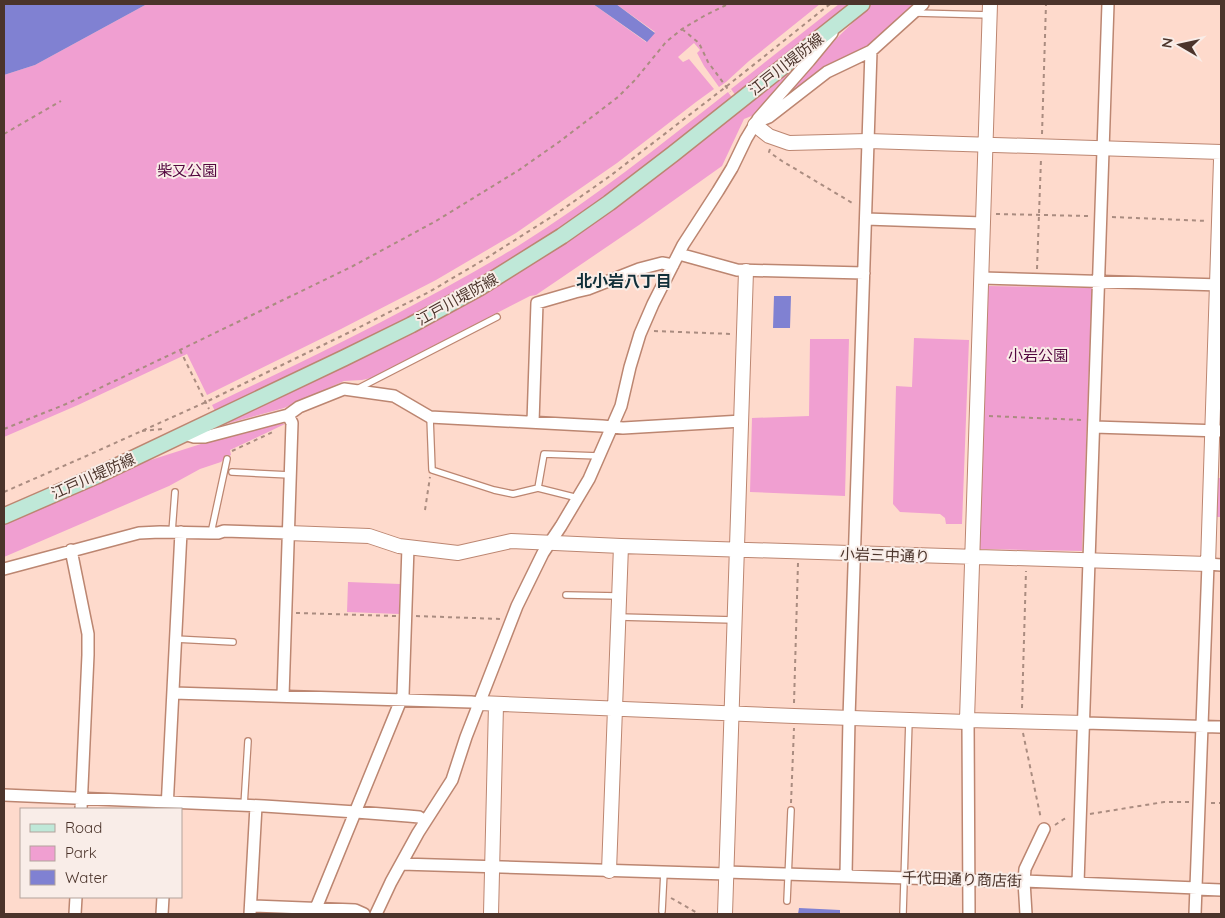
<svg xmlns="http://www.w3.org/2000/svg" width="1225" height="918" font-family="Quicksand,'Noto Sans JP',sans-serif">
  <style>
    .green { fill: #f09fd1 }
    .water { fill: #8081d2 }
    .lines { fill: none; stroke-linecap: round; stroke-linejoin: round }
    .service-casing { stroke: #bc8671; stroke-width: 8 }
    .minor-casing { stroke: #bc8671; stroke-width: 14 }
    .tertiary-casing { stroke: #bc8671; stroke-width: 16 }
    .secondary-casing { stroke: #bc8671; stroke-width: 18 }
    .path { stroke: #aa8c80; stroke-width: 2; stroke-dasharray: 4 4; stroke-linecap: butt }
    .service { stroke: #fff; stroke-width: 5.5 }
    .minor { stroke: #fff; stroke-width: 11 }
    .tertiary { stroke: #fff; stroke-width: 14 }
    .secondary { stroke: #bfe8d8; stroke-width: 15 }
    .labels { text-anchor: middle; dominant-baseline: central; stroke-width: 4; stroke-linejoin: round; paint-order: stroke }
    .street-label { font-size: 15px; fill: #4b342b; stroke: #f9ede8 }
    .park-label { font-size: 15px; fill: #53073f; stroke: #f9ede8 }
    .neighbourhood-label { font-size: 16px; font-weight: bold; fill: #102f39; stroke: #f9ede8 }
  </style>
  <rect width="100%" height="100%" fill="#fedacc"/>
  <path class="green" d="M 147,4 L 593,4 L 646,42 L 655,32 L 616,4 L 820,4 L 749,61 L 726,82 L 719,87 L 704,66 L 697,53 L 700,50 L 694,43 L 678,57 L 683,62 L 689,59 L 714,89 L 696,102 L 617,163 L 516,233 L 436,280 L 341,329 L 207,395 L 187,354 L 78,405 L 4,437 L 4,75 L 35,65 Z
    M 839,4 L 853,4 L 736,96 L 731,89 Z
    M 872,4 L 915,4 L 873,43 L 768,112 L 840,35 Z
    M 807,55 L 754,115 L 744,119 L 722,166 L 639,225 L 536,295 L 530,296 L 371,378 L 362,380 L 344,381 L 284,408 L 222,425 L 222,423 L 473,299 L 522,270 L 563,244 Z
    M 728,92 L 733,99 L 588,210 L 484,277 L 395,325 L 216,413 L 212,405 C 316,355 419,306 518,246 C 592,200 660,145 728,92 Z
    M 988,286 L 1092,288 L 1082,551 L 979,549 Z
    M 914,338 L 969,340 L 962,524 L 946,524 L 945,518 L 940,514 L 900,512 L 893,504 L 896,386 L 912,387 Z
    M 810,339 L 849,339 L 845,496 L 750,492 L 752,418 L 809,416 Z
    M 279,423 L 285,424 L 230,450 L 231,455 L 225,458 L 221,462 L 200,469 L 169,486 L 4,557 L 4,523 L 135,465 L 204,443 Z
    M 1217,478 L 1221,478 L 1221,517 L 1216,517 Z
    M 348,582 L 400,584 L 399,614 L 347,612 Z"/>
  <path class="water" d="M 4,4 L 147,4 L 35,65 L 4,75 Z
    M 593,4 L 616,4 L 655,33 L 647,42 Z
    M 774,296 L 791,296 L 790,328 L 773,328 Z
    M 799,908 L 840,910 L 840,914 L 798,914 Z"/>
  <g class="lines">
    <defs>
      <path id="service" d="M 915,13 L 990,15
        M 357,389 L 497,317
        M 430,417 L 432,470 L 494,490 L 513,494 L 538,488 L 578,498
        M 232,472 L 290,475
        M 538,488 L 544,454 L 599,456
        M 172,532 L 175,492
        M 211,533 L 227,459
        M 566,595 L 619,596
        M 619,617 L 734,620
        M 175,639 L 233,642
        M 244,806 L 248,741
        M 787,901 L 791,810
        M 662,911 L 664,872
        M 903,914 L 909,720"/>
      <path id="minor" d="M 757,122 L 769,117 L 827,72 L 871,51
        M 866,219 L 983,223
        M 679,254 L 737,270 L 864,273
        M 982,278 L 1221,285
        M 288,415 L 299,407 L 344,389 L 394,396 L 430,417 L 602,426 L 623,428 L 742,421
        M 533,422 L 537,303 L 575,292 L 588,289 L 639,269 L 662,263 L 673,265
        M 1094,427 L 1221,431
        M 184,434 L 194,437 L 205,437 L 288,415 L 292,423 L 283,696
        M 71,550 L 88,634 L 88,655 L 81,809
        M 4,569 L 139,533 L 160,532 L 211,533 L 218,533 L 224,531 L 288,533
        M 173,693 L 471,702 L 479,703
        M 968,720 L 969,914
        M 1085,723 L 1221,727
        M 4,795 L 264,806 L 356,812 L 408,816 L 419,817 L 425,821
        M 167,809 L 181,532
        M 401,864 L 727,874
        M 726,872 L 969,880 L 1024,881 L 1197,888
        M 846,875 L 849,718 L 871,51 L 923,4
        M 1078,883 L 1108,4
        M 1196,889 L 1221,890
        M 251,906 L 355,910 L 364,914
        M 316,908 L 403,695 L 408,547
        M 75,914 L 76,897
        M 162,914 L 163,897
        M 250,914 L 256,806
        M 376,914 L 391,882 L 418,833 L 452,780 L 466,737 L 517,606 L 543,553 L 561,526 L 589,479 L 621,406 L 630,367 L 640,334 L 653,304 L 683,245 L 718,191 L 732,168 L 746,139 L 758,119 L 809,61 L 832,33
        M 1026,914 L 1024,881 L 1025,869 L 1044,829
        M 1195,914 L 1208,564 L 1221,565"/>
      <path id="tertiary" d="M 755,125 L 769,136 L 789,143 L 868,141 L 1221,152
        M 288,533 L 369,536 L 399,546 L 458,553 L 511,541 L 621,546 L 1208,564 L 1221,160
        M 479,703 L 794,716 L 967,722 L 967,720 L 1085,723
        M 967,720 L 990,4
        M 609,871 L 621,546
        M 491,914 L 496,705
        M 725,914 L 746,271"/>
      <path id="secondary" d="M 4,516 L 96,476 L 344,358 L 411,325 L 479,288 L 562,236 L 609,203 L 673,154 L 862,4"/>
    </defs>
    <use href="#service" class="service-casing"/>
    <use href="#minor" class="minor-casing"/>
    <use href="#tertiary" class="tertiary-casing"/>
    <use href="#secondary" class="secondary-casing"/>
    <path class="path" d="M 682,29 L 699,43 L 708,62 L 730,92
      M 4,134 L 61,101
      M 1042,134 L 1046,4
      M 770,149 L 769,152 L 782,161 L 854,204
      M 996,214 L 1089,216
      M 1112,217 L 1207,221
      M 1037,269 L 1041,159
      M 654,331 L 732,334
      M 180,350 L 209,409
      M 989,416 L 1082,420
      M 4,429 L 66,404 L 180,350 L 353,266 L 436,221 L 519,170 L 559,142 L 601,110 L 618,97 L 635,80 L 666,42 L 682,29 L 704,16 L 728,4
      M 142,431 L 162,429
      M 232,451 L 275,431
      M 4,492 L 84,457 L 206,402 L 354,330 L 429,292 L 485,259 L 556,214 L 610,176 L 727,86 L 830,4
      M 425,510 L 430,477
      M 296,613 L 396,616
      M 416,616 L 501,619
      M 794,703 L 798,563
      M 1022,708 L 1026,571
      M 1023,733 L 1041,819
      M 791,803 L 794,728
      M 1211,803 L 1221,803
      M 1090,814 L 1164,802 L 1189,802
      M 1055,825 L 1064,819 L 1068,818
      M 671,898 L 699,914"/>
    <use href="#service" class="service"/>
    <use href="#minor" class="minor"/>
    <use href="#tertiary" class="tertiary"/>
    <use href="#secondary" class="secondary"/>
  </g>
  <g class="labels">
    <g class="street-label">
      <text transform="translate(786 64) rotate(-38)">江戸川堤防線</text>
      <text transform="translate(457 299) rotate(-29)">江戸川堤防線</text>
      <text transform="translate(93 476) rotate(-24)">江戸川堤防線</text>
      <text transform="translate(885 555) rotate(2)">小岩三中通り</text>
      <text transform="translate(962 879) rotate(2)">千代田通り商店街</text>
    </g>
    <g class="park-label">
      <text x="187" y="170">柴又公園</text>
      <text x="1038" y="355">小岩公園</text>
    </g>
    <g class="neighbourhood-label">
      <text x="624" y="281">北小岩八丁目</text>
    </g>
  </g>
  <rect width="1225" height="918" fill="none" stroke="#4b342b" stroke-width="10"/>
  <rect x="20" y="808" width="162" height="90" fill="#f9ede8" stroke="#b3a39c"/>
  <rect x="30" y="824" width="25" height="8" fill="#bfe8d8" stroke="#b3a39c"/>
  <text x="65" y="833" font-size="15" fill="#4b342b">Road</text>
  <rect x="30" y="846" width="25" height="15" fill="#f09fd1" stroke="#b3a39c"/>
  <text x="65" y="858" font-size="15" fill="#4b342b">Park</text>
  <rect x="30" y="870" width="25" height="15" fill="#8081d2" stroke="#b3a39c"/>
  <text x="65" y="883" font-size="15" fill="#4b342b">Water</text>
  <g transform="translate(1180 45) rotate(279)" stroke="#f9ede8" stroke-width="4" paint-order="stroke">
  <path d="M0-4L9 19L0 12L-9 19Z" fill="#4b342b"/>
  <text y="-8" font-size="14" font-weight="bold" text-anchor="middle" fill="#4b342b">N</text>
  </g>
</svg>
